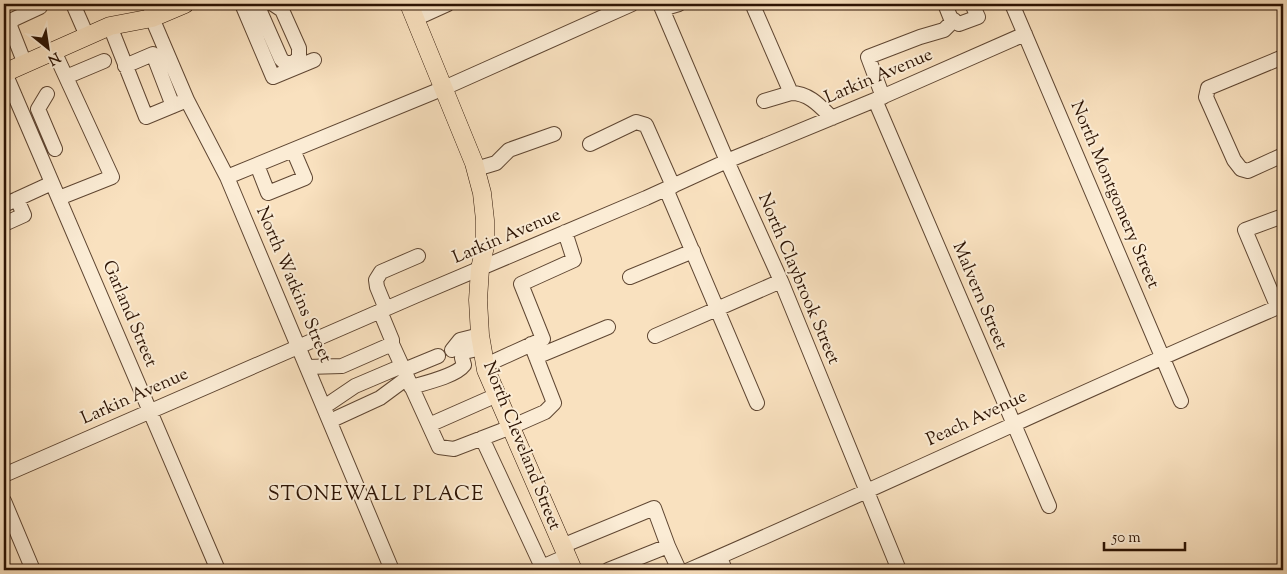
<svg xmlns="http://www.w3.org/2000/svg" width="1287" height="574" font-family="'Sorts Mill Goudy',serif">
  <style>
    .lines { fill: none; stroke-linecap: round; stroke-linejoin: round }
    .minor-casing { stroke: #5f4632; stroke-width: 16 }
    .major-casing { stroke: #2c1303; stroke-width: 19 }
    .minor { stroke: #fbecd5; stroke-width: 14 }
    .major { stroke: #f9e1bf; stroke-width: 18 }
    .labels { text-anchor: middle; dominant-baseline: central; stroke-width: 4; stroke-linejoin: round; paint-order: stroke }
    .street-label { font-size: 18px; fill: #2c1303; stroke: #fbecd5 }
    .quarter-label { font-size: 20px; letter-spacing: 1px; fill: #2c1303; stroke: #fbecd5 }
  </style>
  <rect width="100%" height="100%" fill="#f9e1bf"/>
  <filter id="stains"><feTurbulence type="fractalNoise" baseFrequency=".004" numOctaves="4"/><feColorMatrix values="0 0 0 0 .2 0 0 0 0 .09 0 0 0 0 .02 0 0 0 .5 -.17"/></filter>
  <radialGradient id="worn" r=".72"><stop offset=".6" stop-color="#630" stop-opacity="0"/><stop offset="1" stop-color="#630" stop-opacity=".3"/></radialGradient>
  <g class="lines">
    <defs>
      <path id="minor" d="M 73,4 L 87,36
        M 149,4 L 155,17
        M 242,4 L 273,77 L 314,60
        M 248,4 L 259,9 L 281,59 L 285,63 L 293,63 L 299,58 L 299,48 L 282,10 L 273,4
        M 660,4 L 727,161 L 781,281 L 899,570
        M 945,4 L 951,19 L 959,24 L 978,17 L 972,4
        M 1012,4 L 1181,401
        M 754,8 L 791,93 C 809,93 820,106 832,118
        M 662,9 L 679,4
        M 152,18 L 187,100 L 227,177 L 392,570
        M 415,19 L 448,4
        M 110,26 L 146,117 L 187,100
        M 54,51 L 112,177 L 59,198
        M 1283,57 L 1208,88 L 1206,97 L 1234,160 L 1241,169 L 1248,171 L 1283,155
        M 25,64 L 10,26 L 12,20 L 40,7 L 41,4
        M 125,66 L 153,54 L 173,106
        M 5,73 L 218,570
        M 66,77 L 104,61
        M 47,94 L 38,109 L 55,149
        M 883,97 L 868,57 L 920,37 L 944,30 L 954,20
        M 875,100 L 1049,506
        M 764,101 L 791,93
        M 590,144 L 636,122 L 646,125 L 673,186
        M 257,165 L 268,193 L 305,178 L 293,150
        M 476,169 L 496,163 L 509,150 L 554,134
        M 227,177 L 444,88 L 632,4
        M 666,189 L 757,403
        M 4,205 L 52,183
        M 4,224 L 24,215 L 17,199
        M 630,277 L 693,251
        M 1278,308 L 1245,230 L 1283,216
        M 386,309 L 377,287 L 376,280 L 381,272 L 418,256
        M 655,336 L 781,281
        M 392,344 L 439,447 L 454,449 L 511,427 L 545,412 L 554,403 L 531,344
        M 452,350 L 460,340 L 480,335
        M 536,357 L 608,327
        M 486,365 L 543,339 L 521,284 L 574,260 L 565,232
        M 307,367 L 342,366 L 392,344 L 392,340 L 380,311
        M 404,370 L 438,356
        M 411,387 C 425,383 456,376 464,365 L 462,358 L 464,352 L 482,348
        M 324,407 L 355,386 L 402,366
        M 330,421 L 380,398 L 407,378
        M 429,425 L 497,395
        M 482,438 L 542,567 L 567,556
        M 4,475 L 415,296 L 646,198 L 727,161 L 875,100 L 1025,34
        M 4,501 L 33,570
        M 562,546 L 654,508 L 668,546
        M 720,557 L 725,570
        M 608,570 L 668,546 L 679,570
        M 689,570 C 888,484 1083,390 1283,305"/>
      <path id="major" d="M 409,4 L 474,163 L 482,193 L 485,220 L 485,246 L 480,269 L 478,300 L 480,335 L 486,370 L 573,570
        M 4,73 L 110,26 L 152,18 L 185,4"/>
    </defs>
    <use href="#minor" class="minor-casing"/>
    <use href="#major" class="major-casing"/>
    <use href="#minor" class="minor"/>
    <use href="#major" class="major"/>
  </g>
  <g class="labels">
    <g class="street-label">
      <text transform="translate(879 77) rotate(-23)">Larkin Avenue</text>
      <text transform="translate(1114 195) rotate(67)">North Montgomery Street</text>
      <text transform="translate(507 237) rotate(-23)">Larkin Avenue</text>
      <text transform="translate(798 279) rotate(67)">North Claybrook Street</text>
      <text transform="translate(293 285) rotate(67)">North Watkins Street</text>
      <text transform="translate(979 296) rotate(67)">Malvern Street</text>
      <text transform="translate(129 314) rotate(67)">Garland Street</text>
      <text transform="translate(135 397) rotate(-24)">Larkin Avenue</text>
      <text transform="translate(977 419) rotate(-25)">Peach Avenue</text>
      <text transform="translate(521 446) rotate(68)">North Cleveland Street</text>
    </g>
    <g class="quarter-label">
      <text x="376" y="495">STONEWALL PLACE</text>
    </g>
  </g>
  <rect width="1287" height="574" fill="none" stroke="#f9e1bf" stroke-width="20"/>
  <rect x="5" y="5" width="1277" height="564" fill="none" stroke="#2c1303" stroke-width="2.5"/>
  <rect x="10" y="10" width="1267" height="554" fill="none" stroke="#2c1303"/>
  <g transform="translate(48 48) rotate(150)" stroke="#fbecd5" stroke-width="4" paint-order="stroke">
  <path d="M0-4L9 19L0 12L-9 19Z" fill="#2c1303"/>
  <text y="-8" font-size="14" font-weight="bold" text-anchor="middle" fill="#2c1303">N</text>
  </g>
  <path d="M1104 542v8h81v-8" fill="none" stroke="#2c1303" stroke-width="2.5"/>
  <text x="1112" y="542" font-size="15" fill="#2c1303" stroke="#fbecd5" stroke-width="4" paint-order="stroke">50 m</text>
  <rect width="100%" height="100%" filter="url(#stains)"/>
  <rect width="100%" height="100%" fill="url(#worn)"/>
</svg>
